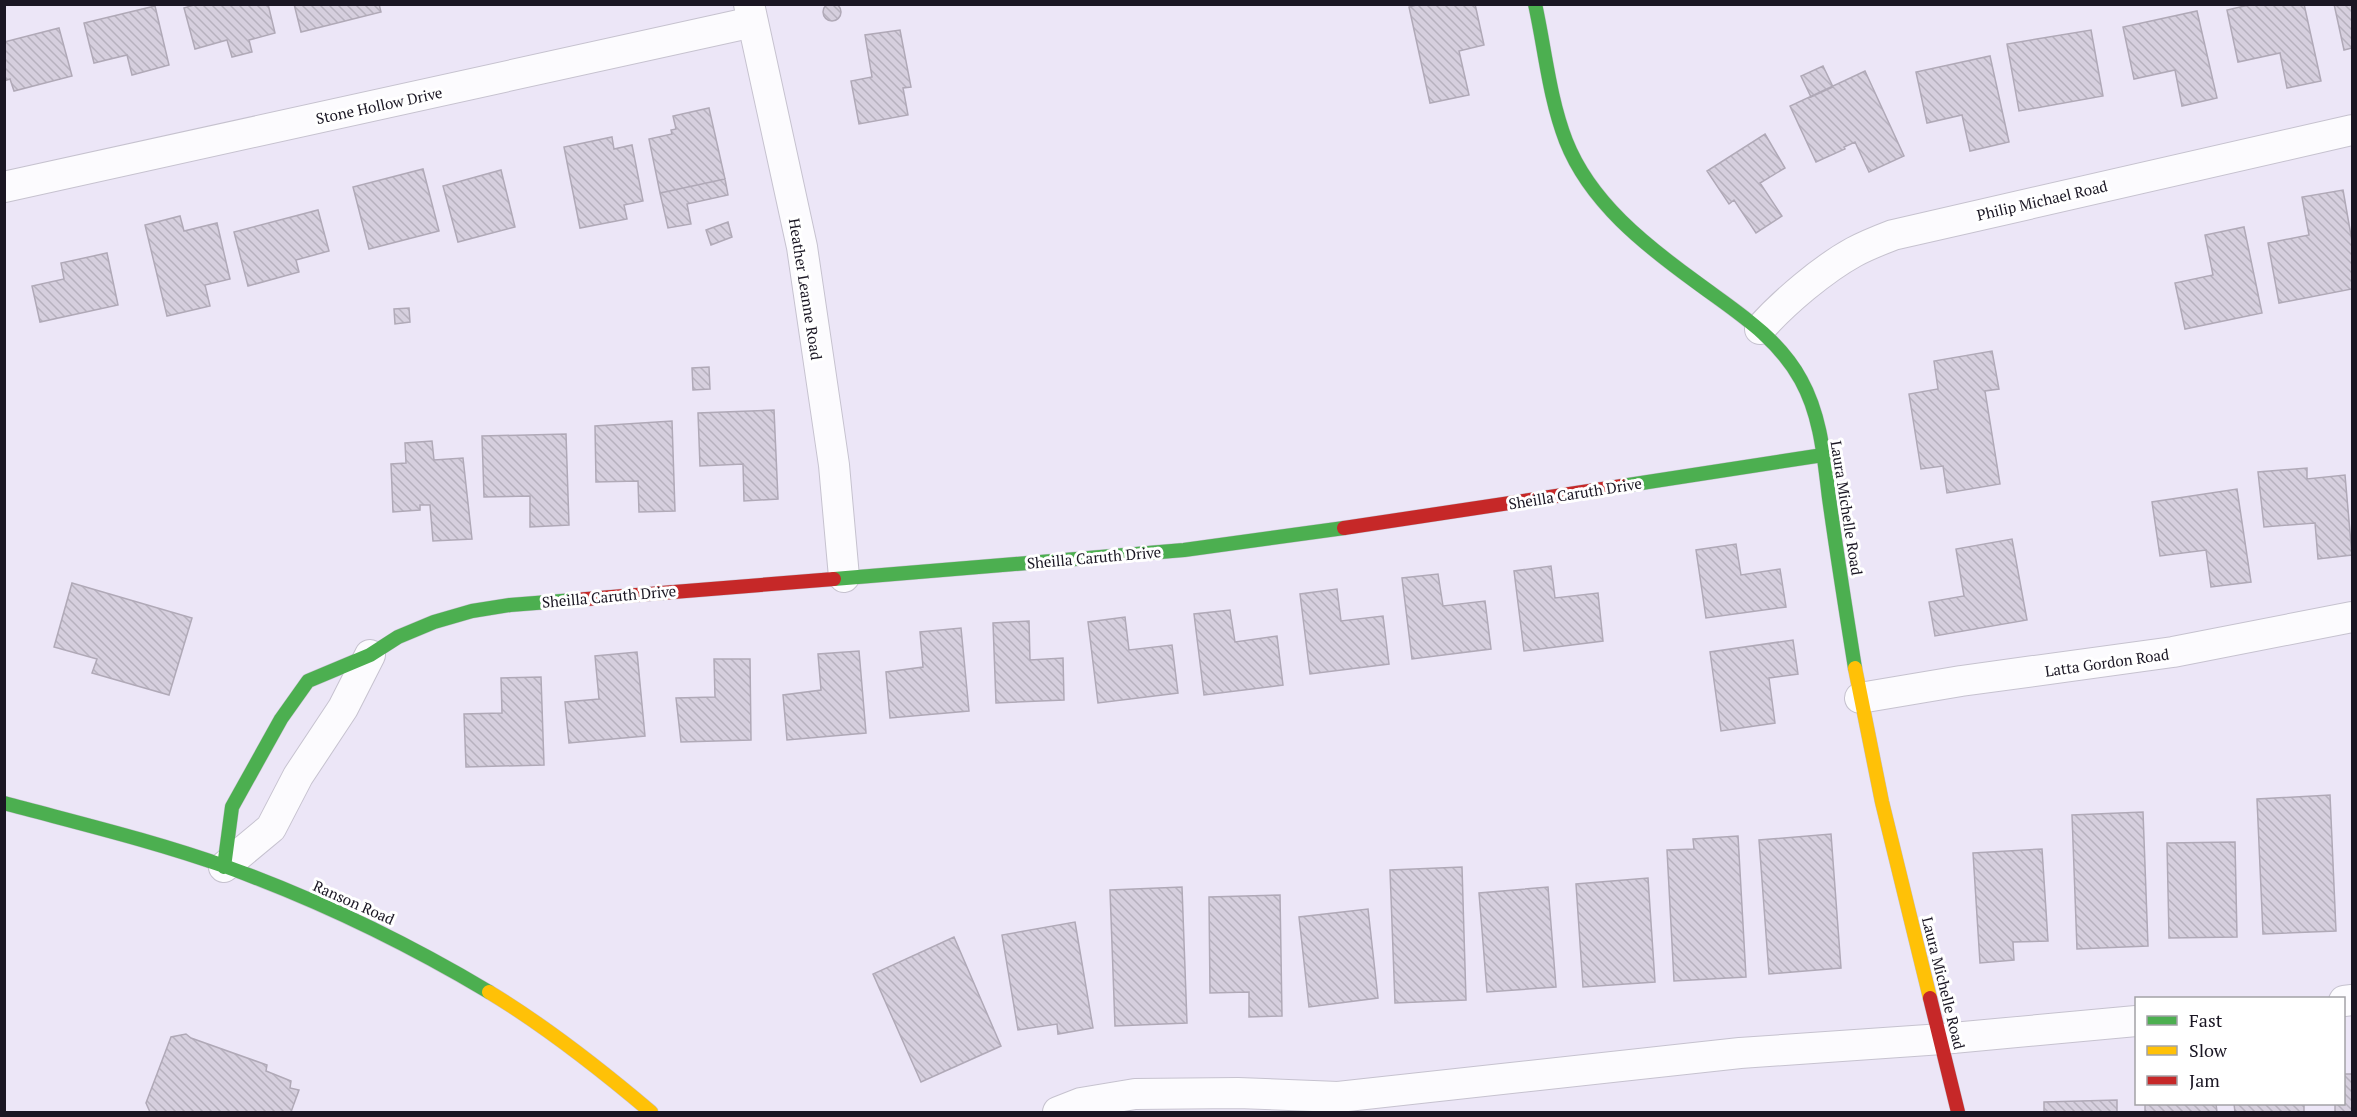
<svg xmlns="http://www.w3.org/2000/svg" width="2357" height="1117" font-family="'PT Serif',serif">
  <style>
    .building { fill: url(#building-back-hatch); stroke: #b0a9b7; stroke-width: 1.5 }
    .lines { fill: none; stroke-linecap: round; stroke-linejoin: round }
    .street-casing { stroke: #c6c2cf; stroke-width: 32 }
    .fast-casing { stroke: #c6c2cf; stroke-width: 15 }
    .slow-casing { stroke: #c6c2cf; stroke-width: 15 }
    .jam-casing { stroke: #c6c2cf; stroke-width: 15 }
    .street { stroke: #fcfbfe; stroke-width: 30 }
    .fast { stroke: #4caf50; stroke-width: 14 }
    .slow { stroke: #ffc107; stroke-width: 14 }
    .jam { stroke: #c62828; stroke-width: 14 }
    .labels { text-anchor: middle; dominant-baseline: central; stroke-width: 6; stroke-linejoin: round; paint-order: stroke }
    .street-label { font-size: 15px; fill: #1a1623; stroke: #fff }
  </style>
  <defs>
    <pattern id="building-back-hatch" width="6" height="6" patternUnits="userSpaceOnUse" patternTransform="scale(1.5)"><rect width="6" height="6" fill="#d6cfde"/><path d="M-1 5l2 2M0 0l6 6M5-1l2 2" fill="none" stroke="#b7b1be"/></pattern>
  </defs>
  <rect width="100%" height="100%" fill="#ece6f7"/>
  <path class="building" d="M823 12a9 9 0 1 1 18 0a9 9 0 1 1-18 0Z
    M 197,4 L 268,4 L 275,33 L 249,40 L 252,52 L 232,57 L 227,40 L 195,49 L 184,8 Z
    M 294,4 L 379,4 L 381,12 L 301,32 Z
    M 1420,4 L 1475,4 L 1484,45 L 1459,51 L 1469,95 L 1430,103 L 1409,7 Z
    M 2253,4 L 2304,4 L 2321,81 L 2287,88 L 2280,53 L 2238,62 L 2227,10 Z
    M 2334,4 L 2352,4 L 2352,48 L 2344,50 Z
    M 155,6 L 169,65 L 132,75 L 127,55 L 94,63 L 84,23 Z
    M 2197,11 L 2217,98 L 2182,106 L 2175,70 L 2134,79 L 2123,27 Z
    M 59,28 L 72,76 L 14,91 L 10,79 L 4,81 L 4,42 Z
    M 900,30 L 911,87 L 903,88 L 908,115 L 859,124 L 851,81 L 872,77 L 865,35 Z
    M 2091,30 L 2103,96 L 2019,111 L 2007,44 Z
    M 1990,56 L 2009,142 L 1970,151 L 1962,115 L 1927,123 L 1916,72 Z
    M 1823,66 L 1833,87 L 1811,97 L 1801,76 Z
    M 1865,71 L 1904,156 L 1869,172 L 1855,142 L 1844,147 L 1845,149 L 1816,162 L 1790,106 Z
    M 709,108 L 725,179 L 660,193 L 649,139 L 672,134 L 671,130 L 676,129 L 673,116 Z
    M 1765,134 L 1785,168 L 1760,183 L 1782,216 L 1756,233 L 1734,200 L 1729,204 L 1707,171 Z
    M 612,137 L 614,149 L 632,145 L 643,201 L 624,205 L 627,219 L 580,228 L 564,147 Z
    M 423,169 L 439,231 L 369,249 L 353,187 Z
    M 501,170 L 515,227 L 458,242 L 443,186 Z
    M 725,179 L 728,195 L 687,204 L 691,224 L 668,228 L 660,193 Z
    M 2343,190 L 2352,241 L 2352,289 L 2279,303 L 2268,243 L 2309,235 L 2302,197 Z
    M 318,210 L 329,251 L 296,260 L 299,272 L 248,286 L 234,232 Z
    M 180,216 L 184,231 L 217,223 L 230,279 L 205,285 L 210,306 L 167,316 L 145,225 Z
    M 728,222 L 732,237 L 711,245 L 706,230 Z
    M 2244,227 L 2262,313 L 2185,329 L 2175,283 L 2213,275 L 2205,235 Z
    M 107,253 L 118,305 L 40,322 L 32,286 L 64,279 L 61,263 Z
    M 409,308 L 410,322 L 395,324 L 394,309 Z
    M 1992,351 L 1999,389 L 1985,391 L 2000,484 L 1947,493 L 1943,466 L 1921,469 L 1909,394 L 1938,389 L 1934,361 Z
    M 709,367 L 710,389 L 693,390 L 692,368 Z
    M 774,410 L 778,499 L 744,501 L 743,464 L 700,466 L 698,413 Z
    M 672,421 L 675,511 L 639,512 L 638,481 L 596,482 L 595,426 Z
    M 566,434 L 569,525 L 530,527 L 530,496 L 484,497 L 482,436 Z
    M 432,441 L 434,460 L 463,458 L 472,539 L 433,541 L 430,505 L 420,505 L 420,510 L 393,512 L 391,464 L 406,463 L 405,443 Z
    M 2307,468 L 2307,479 L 2345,475 L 2352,555 L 2318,559 L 2315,523 L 2264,527 L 2258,472 Z
    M 2237,489 L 2251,582 L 2211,587 L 2206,550 L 2160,556 L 2152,502 Z
    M 2012,539 L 2027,620 L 1935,636 L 1929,602 L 1964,596 L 1956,549 Z
    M 1736,544 L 1741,575 L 1780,569 L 1786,607 L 1706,618 L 1696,550 Z
    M 1551,566 L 1555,598 L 1598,593 L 1603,641 L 1524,651 L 1514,571 Z
    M 1438,574 L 1443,606 L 1485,601 L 1491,649 L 1412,659 L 1402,578 Z
    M 72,583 L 192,618 L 169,695 L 92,673 L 97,659 L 54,647 Z
    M 1337,589 L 1341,621 L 1383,616 L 1389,664 L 1310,674 L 1300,594 Z
    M 1230,610 L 1235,642 L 1277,636 L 1283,685 L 1204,695 L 1194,614 Z
    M 1125,617 L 1129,650 L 1172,645 L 1178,693 L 1098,703 L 1088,622 Z
    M 1029,621 L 1030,660 L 1063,658 L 1064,700 L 996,703 L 993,623 Z
    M 961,628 L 969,711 L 890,718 L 886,672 L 923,667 L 920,632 Z
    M 1793,640 L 1798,674 L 1769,678 L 1775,723 L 1721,731 L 1710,652 Z
    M 859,651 L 866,733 L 787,740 L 783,695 L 821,690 L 818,654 Z
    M 637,652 L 645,736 L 569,743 L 565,702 L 599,699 L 595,656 Z
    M 714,659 L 750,659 L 751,740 L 681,742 L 676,698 L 715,697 Z
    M 541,677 L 544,765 L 466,767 L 464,714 L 502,713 L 501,678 Z
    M 2330,795 L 2336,931 L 2263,934 L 2257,799 Z
    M 2143,812 L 2148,946 L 2077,949 L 2072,815 Z
    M 1831,834 L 1841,968 L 1769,974 L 1759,840 Z
    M 1738,836 L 1746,977 L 1674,981 L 1667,850 L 1694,849 L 1693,839 Z
    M 2235,842 L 2237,937 L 2169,938 L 2167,843 Z
    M 2042,849 L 2048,941 L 2013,942 L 2014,960 L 1980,963 L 1973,853 Z
    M 1462,867 L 1466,1000 L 1395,1003 L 1390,870 Z
    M 1648,878 L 1655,982 L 1583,987 L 1576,884 Z
    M 1182,887 L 1187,1023 L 1115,1026 L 1110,890 Z
    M 1548,887 L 1556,987 L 1487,992 L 1479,893 Z
    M 1280,895 L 1282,1016 L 1249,1017 L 1249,992 L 1210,993 L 1209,897 Z
    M 1368,909 L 1378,998 L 1309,1007 L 1299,917 Z
    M 1075,922 L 1093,1028 L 1058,1034 L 1057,1024 L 1018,1030 L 1002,935 Z
    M 954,937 L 1001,1046 L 921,1082 L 873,974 Z
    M 186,1034 L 191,1038 L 267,1065 L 266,1071 L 291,1081 L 290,1088 L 299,1090 L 291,1112 L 150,1112 L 146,1103 L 171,1037 Z
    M 2344,1074 L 2352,1074 L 2352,1112 L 2335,1112 L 2335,1104 L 2344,1104 Z
    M 2117,1100 L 2117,1112 L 2044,1112 L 2044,1102 Z
    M 2145,1104 L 2216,1104 L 2217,1112 L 2145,1112 Z
    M 2234,1104 L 2304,1104 L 2304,1112 L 2235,1112 Z"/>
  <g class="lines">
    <defs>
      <path id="street" d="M 749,4 L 802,247 L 834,465 L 844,577
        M 4,187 L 753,22
        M 1760,329 C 1784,302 1823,269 1854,252 C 1867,245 1880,240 1893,235 L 2352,130
        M 1860,698 L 1961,681 L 2173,652 L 2352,617
        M 224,867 L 271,828 L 298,776 L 343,708 L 370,655
        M 2344,1001 L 2352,1000
        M 1058,1112 L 1081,1103 L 1135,1094 L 1238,1093 L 1338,1097 L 1740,1053 L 1942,1039 L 2136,1021"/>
      <path id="fast" d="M 1535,4 C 1545,49 1549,97 1566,141 C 1590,202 1645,245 1696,282 C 1735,311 1777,336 1801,380 C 1821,416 1824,458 1829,498 C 1837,555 1846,612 1855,668
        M 1622,486 L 1823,455
        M 834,579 L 1184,550 L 1344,528
        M 4,803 C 78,823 154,841 227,867 C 318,900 405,942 489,992
        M 224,867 L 232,807 L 281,719 L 308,681 L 370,655 L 398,637 L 434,622 L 472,611 L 510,605 L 574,600"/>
      <path id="slow" d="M 1855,668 L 1882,802 L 1930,998
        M 489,992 C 547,1027 599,1068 651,1112"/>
      <path id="jam" d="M 1344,528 L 1622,486
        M 574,600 L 834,579
        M 1930,998 L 1958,1112"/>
    </defs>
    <use href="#street" class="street-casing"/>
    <use href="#fast" class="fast-casing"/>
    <use href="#slow" class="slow-casing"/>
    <use href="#jam" class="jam-casing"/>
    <use href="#street" class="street"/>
    <use href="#fast" class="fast"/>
    <use href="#slow" class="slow"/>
    <use href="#jam" class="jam"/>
  </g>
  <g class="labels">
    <g class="street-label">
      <text transform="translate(379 105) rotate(-12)">Stone Hollow Drive</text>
      <text transform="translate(2042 200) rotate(-13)">Philip Michael Road</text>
      <text transform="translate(806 289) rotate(81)">Heather Leanne Road</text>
      <text transform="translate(1575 493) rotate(-9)">Sheilla Caruth Drive</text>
      <text transform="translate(1847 508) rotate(81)">Laura Michelle Road</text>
      <text transform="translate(1094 557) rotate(-5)">Sheilla Caruth Drive</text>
      <text transform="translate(609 596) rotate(-5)">Sheilla Caruth Drive</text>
      <text transform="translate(2107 662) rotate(-8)">Latta Gordon Road</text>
      <text transform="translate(354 902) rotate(24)">Ranson Road</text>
      <text transform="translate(1944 983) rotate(76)">Laura Michelle Road</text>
    </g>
  </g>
  <rect width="2357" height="1117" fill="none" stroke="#1a1623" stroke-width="12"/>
  <rect x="2135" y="997" width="210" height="108" fill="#ffffff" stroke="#a3a2a7" stroke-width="1.5"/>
  <rect x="2147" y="1016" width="30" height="9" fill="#4caf50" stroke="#a3a2a7" stroke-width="1.5"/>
  <text x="2189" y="1027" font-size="18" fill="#1a1623">Fast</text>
  <rect x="2147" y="1046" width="30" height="9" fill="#ffc107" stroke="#a3a2a7" stroke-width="1.5"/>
  <text x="2189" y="1057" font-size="18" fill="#1a1623">Slow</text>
  <rect x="2147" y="1076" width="30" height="9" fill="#c62828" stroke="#a3a2a7" stroke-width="1.5"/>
  <text x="2189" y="1087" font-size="18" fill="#1a1623">Jam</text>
</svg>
